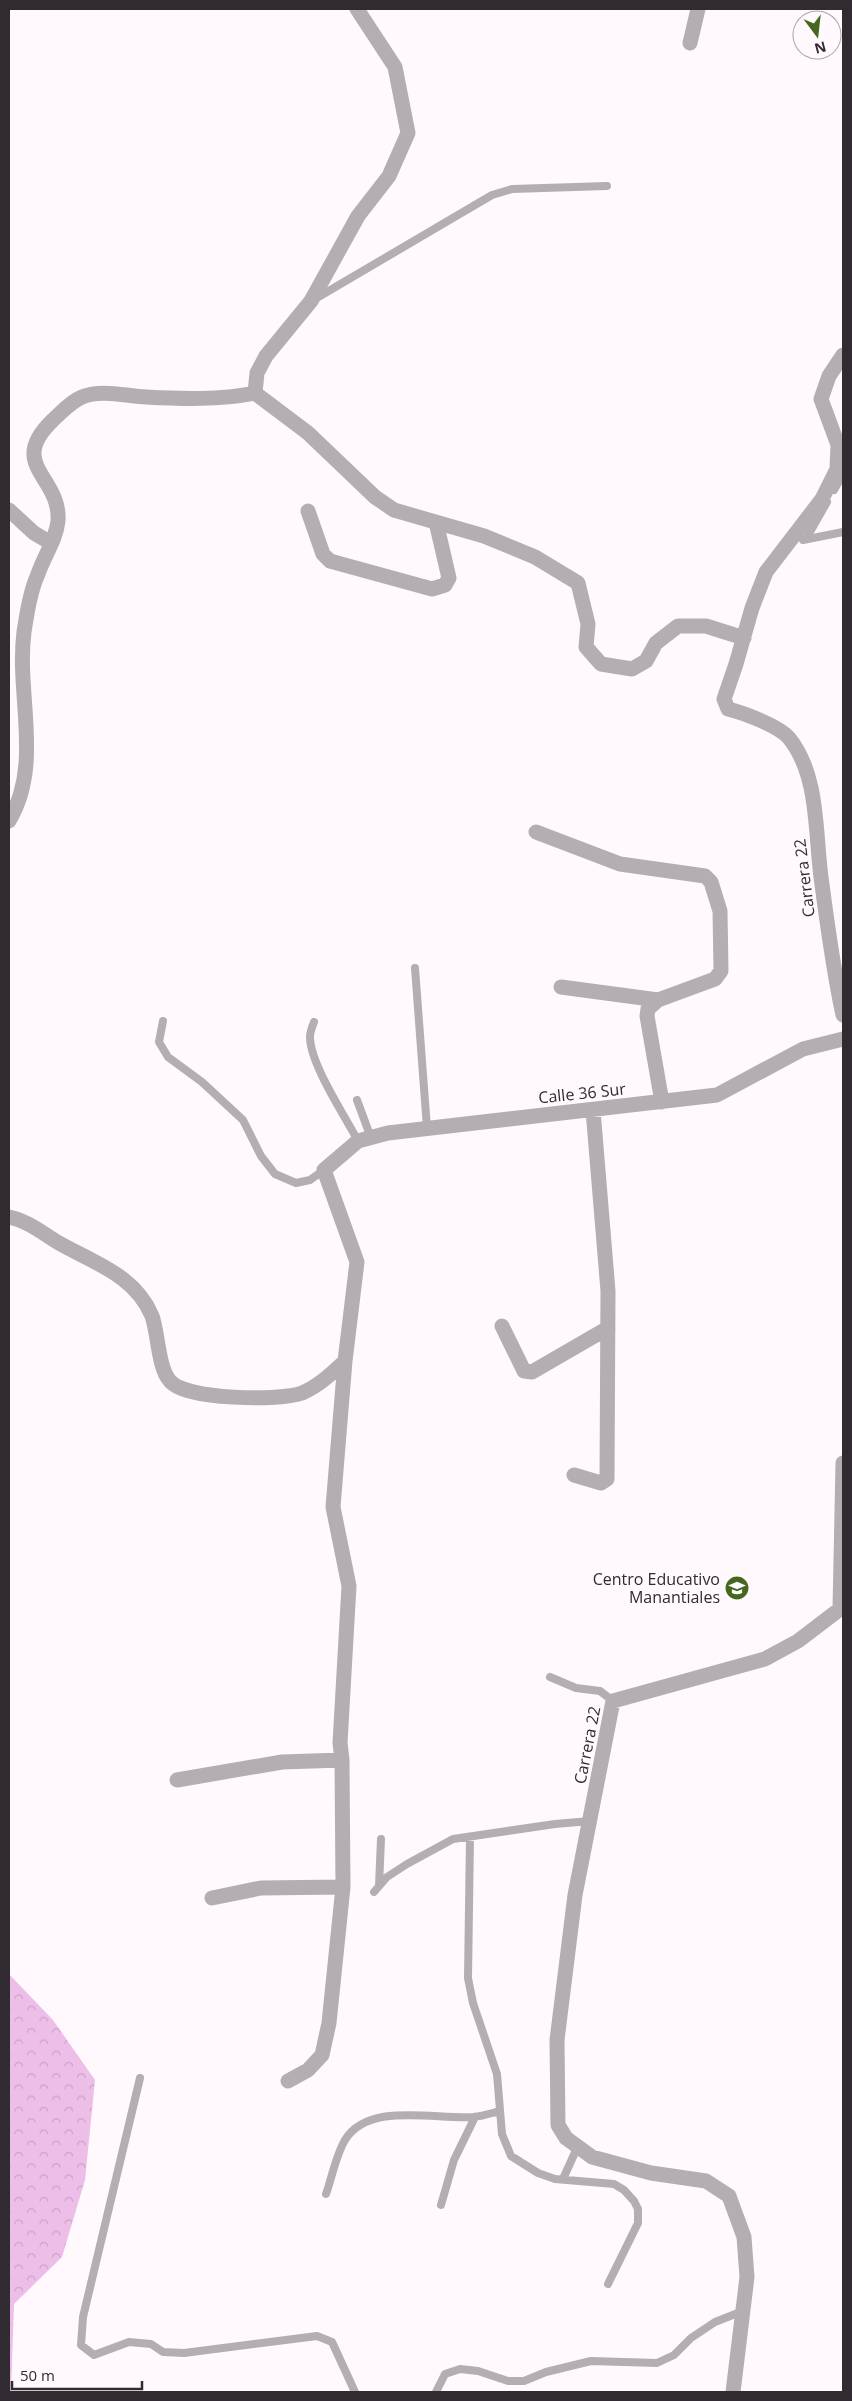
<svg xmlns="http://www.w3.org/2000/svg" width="852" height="2401" font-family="'Open Sans',sans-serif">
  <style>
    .forest { fill: url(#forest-crowns) }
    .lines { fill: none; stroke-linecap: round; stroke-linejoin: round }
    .lane { stroke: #b4aeb3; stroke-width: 8 }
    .street { stroke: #b4aeb3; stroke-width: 15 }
    .labels { text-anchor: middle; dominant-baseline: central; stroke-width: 4; stroke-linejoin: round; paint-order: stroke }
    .street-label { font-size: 16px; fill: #302b30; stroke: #fff9fe }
    .poi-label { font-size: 16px; fill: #302b30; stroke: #fff9fe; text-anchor: end }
  </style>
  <defs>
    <pattern id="forest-crowns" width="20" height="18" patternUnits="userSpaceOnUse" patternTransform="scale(1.25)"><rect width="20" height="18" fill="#ecbee8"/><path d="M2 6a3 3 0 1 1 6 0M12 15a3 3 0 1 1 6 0" fill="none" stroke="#cba3c7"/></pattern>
  </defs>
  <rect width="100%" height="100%" fill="#fff9fe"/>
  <path class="forest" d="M 9,1974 L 53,2020 L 95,2080 L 85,2180 L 62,2257 L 14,2304 L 11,2392 L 9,2392 Z"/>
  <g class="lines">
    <path class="lane" d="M 315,299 L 492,195 L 512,189 L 607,186
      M 834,490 L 843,474
      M 806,539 L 827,502
      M 803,540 L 843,532
      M 415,968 L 427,1128
      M 163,1021 L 159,1042 L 168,1057 L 202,1082 L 243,1120 L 261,1156 L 275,1174 L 296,1183 L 310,1180 L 324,1170
      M 314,1022 C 312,1027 310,1032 310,1037 C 310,1064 345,1116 358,1141
      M 357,1100 L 371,1138
      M 550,1677 L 576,1688 L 600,1691 L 613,1701
      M 470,1837 L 468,1978 L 473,2003 L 497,2074 L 502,2134 L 511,2156 L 538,2173 L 555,2179 L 614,2184 L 624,2190 L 634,2201 L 638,2209 L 638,2223 L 608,2284
      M 379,1886 L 381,1839
      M 374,1892 L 387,1877 L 407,1864 L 453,1839 L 555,1824 L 590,1821
      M 140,2078 L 83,2317 L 81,2345 L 94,2355 L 129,2342 L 151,2344 L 163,2352 L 184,2353 L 317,2336 L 332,2342 L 355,2392
      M 563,2179 L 577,2148
      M 326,2194 C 332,2177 336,2155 345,2140 C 369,2101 436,2120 474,2117 C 483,2116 492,2113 500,2111
      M 441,2205 L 454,2160 L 475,2117
      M 436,2392 L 445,2374 L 460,2369 L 478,2371 L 508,2381 L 524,2381 L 546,2372 L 591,2361 L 657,2363 L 674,2355 L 691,2338 L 715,2322 L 743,2311"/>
    <path class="street" d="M 357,9 L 395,67 L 408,133 L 389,176 L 358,216 L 311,301 L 266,356 L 257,373 L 255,393 L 308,433 L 375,497 L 394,510 L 484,536 L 535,557 L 578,583 L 588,624 L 586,647 L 601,664 L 632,669 L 646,661 L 656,643 L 678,626 L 706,626 L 744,638
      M 690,43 L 698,9
      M 843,355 L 829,376 L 821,399 L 838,445 L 837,469 L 822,499 L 766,572 L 752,608 L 736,664 L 724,699 L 728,709 C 744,713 779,726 789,738 C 819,775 815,832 821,877 C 827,923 833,969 843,1015
      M 9,510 L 34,533 L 51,543
      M 308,511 L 323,554 L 330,561 L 432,589 L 445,585 L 449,578 L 436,522
      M 9,821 C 43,764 16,695 24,632 C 27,613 30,592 38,574 C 44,556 56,540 58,521 C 61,476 6,465 53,420 C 62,412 70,402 82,397 C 101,389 126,396 146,397 C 182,399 219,400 255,393
      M 536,832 L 620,864 L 705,876 L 711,882 L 720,911 L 721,971 L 715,979 L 658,1000 L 648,1009 L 647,1016 L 662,1102
      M 561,987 L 658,1000
      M 9,1217 C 28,1221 42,1233 59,1243 C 94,1263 135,1275 152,1316 C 158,1332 158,1368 170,1381 C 185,1400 281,1401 302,1393 C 319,1386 332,1373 345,1361
      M 502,1326 L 524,1371 L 532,1372 L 608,1328
      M 574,1475 L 601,1483 L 607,1479 L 608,1291 L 593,1110
      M 177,1780 L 282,1762 L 342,1760
      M 212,1898 L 261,1888 L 343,1887
      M 288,2081 L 308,2070 L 322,2055 L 329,2023 L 343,1887 L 342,1760 L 340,1743 L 349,1586 L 333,1507 L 345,1361 L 357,1262 L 324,1170 L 358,1141 L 388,1133 L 717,1095 L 803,1049 L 843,1039
      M 733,2392 L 747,2277 L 744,2237 L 729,2196 L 706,2181 L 651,2173 L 592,2157 L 566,2138 L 558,2125 L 557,2040 L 575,1895 L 613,1701 L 765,1659 L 798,1641 L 840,1609 L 843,1463"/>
  </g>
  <defs>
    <symbol id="school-disc" viewBox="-11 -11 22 22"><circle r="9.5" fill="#45671e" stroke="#fff9fe"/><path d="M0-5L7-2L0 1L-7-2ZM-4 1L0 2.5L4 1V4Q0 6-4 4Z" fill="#fff"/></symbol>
  </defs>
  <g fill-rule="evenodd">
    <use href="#school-disc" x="723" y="1574" width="28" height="28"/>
  </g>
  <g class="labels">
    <g class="street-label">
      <text transform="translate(804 878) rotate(-97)">Carrera 22</text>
      <text transform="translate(582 1093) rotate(-6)">Calle 36 Sur</text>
      <text transform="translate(587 1745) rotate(-79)">Carrera 22</text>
    </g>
    <g class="poi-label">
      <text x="720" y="1579">Centro Educativo<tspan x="720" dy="18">Manantiales</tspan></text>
    </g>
  </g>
  <rect width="852" height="2401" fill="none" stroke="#302b30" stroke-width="20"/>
  <g transform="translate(817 35) rotate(165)"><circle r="24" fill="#fff9fe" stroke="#aca7ac"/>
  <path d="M0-4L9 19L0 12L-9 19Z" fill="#45671e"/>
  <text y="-8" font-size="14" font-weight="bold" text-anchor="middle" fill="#302b30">N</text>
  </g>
  <path d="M12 2381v8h130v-8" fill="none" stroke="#302b30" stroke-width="2.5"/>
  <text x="20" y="2381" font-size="15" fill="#302b30" stroke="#fff9fe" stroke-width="4" paint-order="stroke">50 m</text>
</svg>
